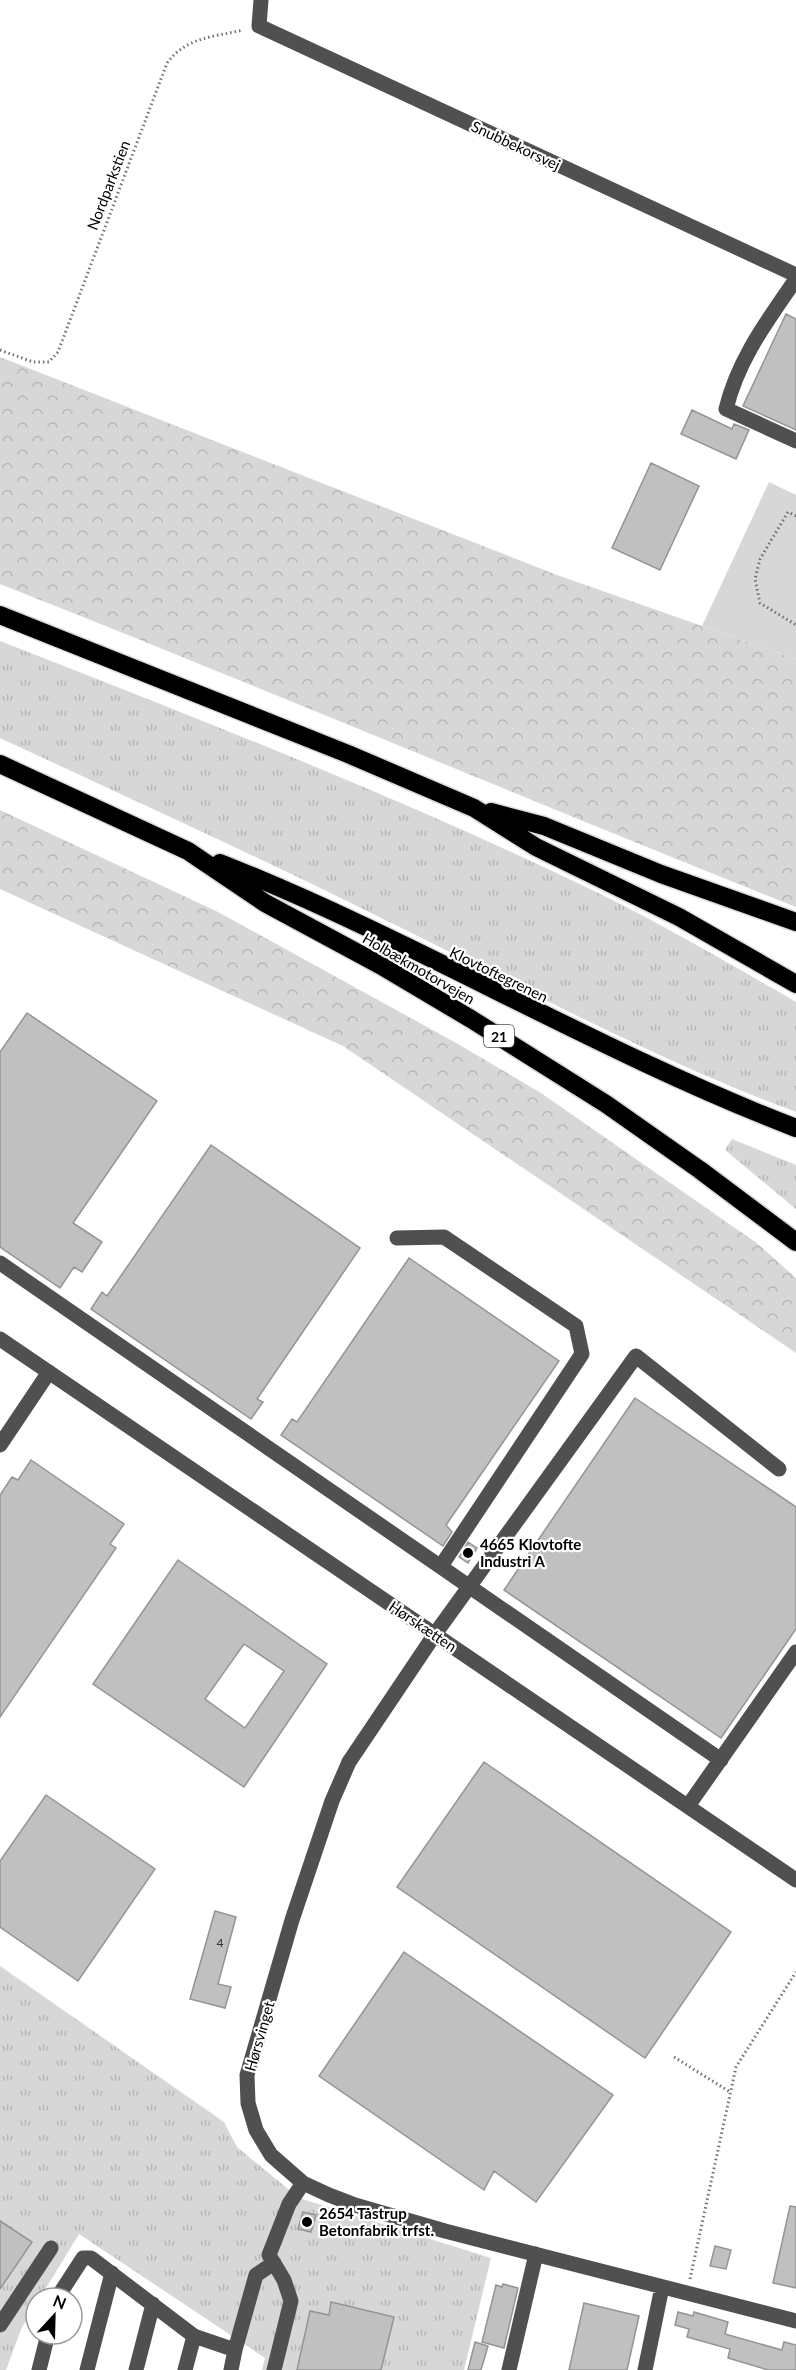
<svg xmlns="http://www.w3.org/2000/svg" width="796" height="2370" font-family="Lato,sans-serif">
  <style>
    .grass { fill: url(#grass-tufts) }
    .forest { fill: url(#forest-crowns) }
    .park { fill: #d7d7d7 }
    .building { fill: #c0c0c0; stroke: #949494; stroke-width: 1.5; fill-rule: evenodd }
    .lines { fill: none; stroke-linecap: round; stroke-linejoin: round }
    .highway-casing { stroke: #dbdbdb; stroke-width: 21 }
    .path { stroke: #727272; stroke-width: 3; stroke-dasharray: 1.5 3; stroke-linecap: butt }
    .minor { stroke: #505050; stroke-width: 15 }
    .highway { stroke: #000; stroke-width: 18 }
    .poi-dot { fill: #000; stroke: #fff; stroke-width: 2 }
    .labels { text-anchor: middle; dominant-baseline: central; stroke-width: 4.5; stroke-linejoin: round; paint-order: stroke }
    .number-label { font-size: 12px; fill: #303030 }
    .shield { fill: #fff; stroke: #4c4c4c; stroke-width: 1.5 }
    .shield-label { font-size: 14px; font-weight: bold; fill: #000 }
    .street-label { font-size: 15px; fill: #000; stroke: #fff }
    .poi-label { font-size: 15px; font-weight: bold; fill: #000; stroke: #fff; text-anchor: start }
  </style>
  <defs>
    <pattern id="grass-tufts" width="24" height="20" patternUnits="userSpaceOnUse" patternTransform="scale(1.5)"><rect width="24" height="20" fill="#d7d7d7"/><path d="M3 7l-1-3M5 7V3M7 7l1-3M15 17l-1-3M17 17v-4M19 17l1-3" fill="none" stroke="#b7b7b7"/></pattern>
    <pattern id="forest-crowns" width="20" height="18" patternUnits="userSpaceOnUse" patternTransform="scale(1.5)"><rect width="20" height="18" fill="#d7d7d7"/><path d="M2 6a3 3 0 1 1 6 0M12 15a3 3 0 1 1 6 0" fill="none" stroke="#b7b7b7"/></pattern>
  </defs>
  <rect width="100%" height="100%" fill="#fff"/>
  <path class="grass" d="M 0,641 C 199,719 400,797 592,890 C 656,921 718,957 779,992 L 796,1002 L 796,1112 C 650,1058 513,982 373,914 C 250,853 125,796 0,738 Z
    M 732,1139 L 796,1165 L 796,1209 L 725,1150 Z
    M 0,1966 L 224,2122 L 237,2147 L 299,2198 L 491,2258 L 464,2370 L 262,2370 L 265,2358 L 79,2234 L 40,2298 L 36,2298 L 36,2305 L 22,2327 L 6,2370 L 0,2370 Z"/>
  <path class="forest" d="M 0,357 L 557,575 L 796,659 L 796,907 C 530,801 266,689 0,584 Z
    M 0,810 L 218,912 L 458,1044 L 541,1093 L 758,1244 L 796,1278 L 796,1353 L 343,1046 L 0,889 Z"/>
  <path class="park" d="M 769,482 L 796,495 L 796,659 L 702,626 Z"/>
  <path class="building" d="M 786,314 L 796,319 L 796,430 L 743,406 Z
    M 692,410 L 732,429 L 734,424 L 749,430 L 736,459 L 681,434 Z
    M 651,463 L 699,486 L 660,570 L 612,548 Z
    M 27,1013 L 157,1101 L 73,1223 L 102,1242 L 82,1272 L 74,1267 L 60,1288 L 0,1247 L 0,1052 Z
    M 211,1145 L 360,1248 L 257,1399 L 263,1402 L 251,1419 L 91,1309 L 102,1292 L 107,1296 Z
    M 409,1258 L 559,1361 L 446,1525 L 452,1532 L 443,1546 L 281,1435 L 292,1419 L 297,1422 Z
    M 635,1398 L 796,1507 L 796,1629 L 721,1738 L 504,1590 Z
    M 31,1460 L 124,1524 L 110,1544 L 116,1548 L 0,1717 L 0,1495 L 12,1477 L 18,1480 Z
    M 468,1542 L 477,1548 L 468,1563 L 459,1557 Z
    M 178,1560 L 327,1664 L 244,1787 L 93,1684 ZM 244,1644 L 284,1671 L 245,1728 L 205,1699 Z
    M 484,1762 L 731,1932 L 645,2058 L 397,1887 Z
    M 46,1795 L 155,1869 L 78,1981 L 0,1927 L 0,1861 Z
    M 215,1911 L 236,1917 L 218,1984 L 231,1987 L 225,2008 L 190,1999 Z
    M 404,1952 L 613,2095 L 536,2202 L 494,2171 L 484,2190 L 319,2076 Z
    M 790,2206 L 796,2207 L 796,2288 L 773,2283 Z
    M 303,2212 L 316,2215 L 311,2232 L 298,2229 Z
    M 0,2221 L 32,2242 L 0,2289 Z
    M 715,2246 L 731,2250 L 726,2269 L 710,2266 Z
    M 503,2284 L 518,2288 L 504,2348 L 482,2342 L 496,2285 L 502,2287 Z
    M 331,2302 L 394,2317 L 381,2370 L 297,2370 L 310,2311 L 329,2315 Z
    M 584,2303 L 639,2316 L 627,2370 L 569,2370 Z
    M 678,2312 L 693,2316 L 694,2312 L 728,2322 L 725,2334 L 782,2350 L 784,2342 L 796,2345 L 796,2370 L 768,2370 L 728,2358 L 730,2349 L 687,2337 L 689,2329 L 675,2325 Z
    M 475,2342 L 488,2346 L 481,2370 L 468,2370 Z"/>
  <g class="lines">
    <defs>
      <path id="highway" d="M 0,615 L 348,754 L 474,808 L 536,847 L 679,917 L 796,984
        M 0,764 L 188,851 L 265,903 L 380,965 L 471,1019 L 606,1104 L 700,1170 L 796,1242
        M 491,812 L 544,826 L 661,874 L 796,922
        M 220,863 C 417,941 598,1052 796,1128"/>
    </defs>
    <use href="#highway" class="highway-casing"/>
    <path class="path" d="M 0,350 L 33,362 L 49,362 L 58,352 L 167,63 C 186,37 214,37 243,30
      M 796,516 L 788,512 L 760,559 L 755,579 L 760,603 L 796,625
      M 674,2057 L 730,2092
      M 690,2279 L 736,2067 L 796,1972"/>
    <path class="minor" d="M 261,0 L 259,26 L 796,275
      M 796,279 C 768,320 738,359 726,409 L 796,441
      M 397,1238 L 444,1237 L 576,1326 L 582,1354 L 441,1566
      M 0,1263 L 721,1760
      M 0,1339 L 796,1880
      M 0,1445 L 49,1372
      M 779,1469 L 636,1356 L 435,1634 L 349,1762 L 332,1801 L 292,1920 L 247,2075 L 248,2103 L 256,2130 L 271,2155 L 303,2183 L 329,2195 L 355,2205 L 445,2231 L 796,2321
      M 688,1806 L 796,1652
      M 57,2298 L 83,2258 L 91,2258 L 194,2336 L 235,2350 L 231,2370
      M 0,2325 L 51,2248
      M 235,2350 L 256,2275 L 274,2263
      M 39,2370 L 48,2334
      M 87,2370 L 112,2273
      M 136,2370 L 153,2304
      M 185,2370 L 194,2336
      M 274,2370 L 291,2301 L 284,2280 L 269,2255 L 289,2204 L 303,2183
      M 509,2370 L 536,2254
      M 645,2370 L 662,2287"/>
    <use href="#highway" class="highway"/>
  </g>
  <g class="poi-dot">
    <circle cx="468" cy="1553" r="6"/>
    <circle cx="307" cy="2222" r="6"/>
  </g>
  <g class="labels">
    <g class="number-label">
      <text x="220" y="1942">4</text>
    </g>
    <rect class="shield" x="484" y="1025" width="30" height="22" rx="4.5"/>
    <g class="shield-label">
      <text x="499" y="1036">21</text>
    </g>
    <g class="street-label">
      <text transform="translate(516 145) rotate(25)">Snubbekorsvej</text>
      <text transform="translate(108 185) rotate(-69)">Nordparkstien</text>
      <text transform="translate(419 968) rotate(30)">Holbækmotorvejen</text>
      <text transform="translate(499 974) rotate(26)">Klovtoftegrenen</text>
      <text transform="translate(423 1626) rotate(34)">Hørskætten</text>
      <text transform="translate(259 2036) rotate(-74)">Hørsvinget</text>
    </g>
    <g class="poi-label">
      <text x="480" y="1544">4665 Klovtofte<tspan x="480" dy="17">Industri A</tspan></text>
      <text x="319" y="2213">2654 Tåstrup<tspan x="319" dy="17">Betonfabrik trfst.</tspan></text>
    </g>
  </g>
  <g transform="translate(54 2316) rotate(22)"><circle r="28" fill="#ffffff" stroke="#999999" stroke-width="1.5"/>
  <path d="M0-4.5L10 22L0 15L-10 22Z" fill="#000000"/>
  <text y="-9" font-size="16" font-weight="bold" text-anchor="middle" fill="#000000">N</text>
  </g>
</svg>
